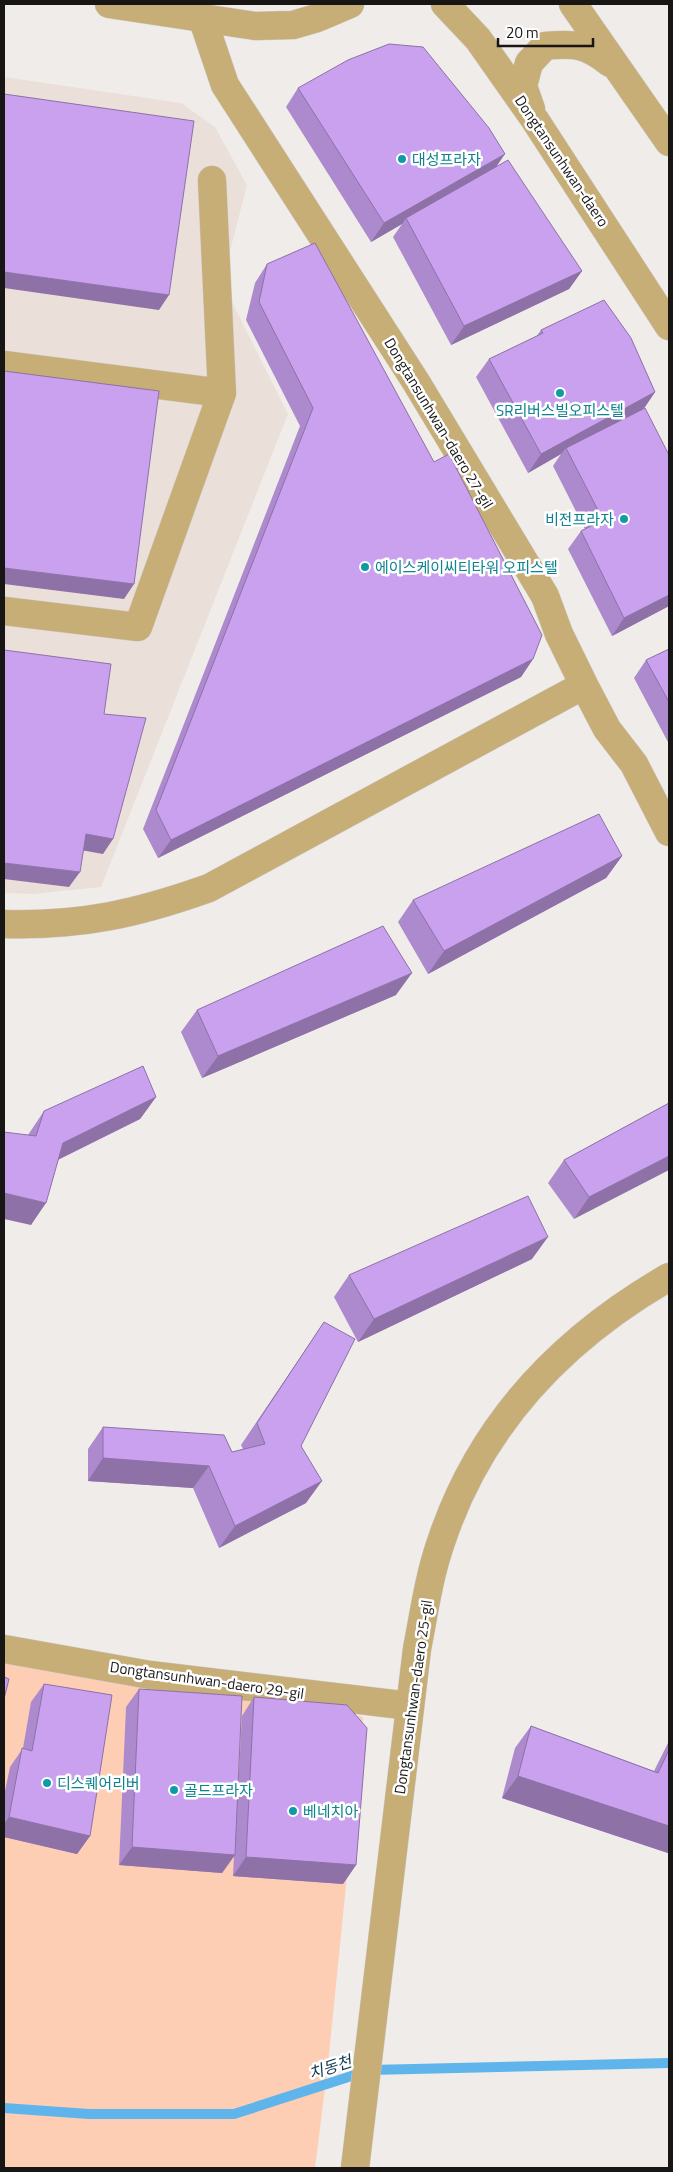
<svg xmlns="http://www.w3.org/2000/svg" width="673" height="2172" font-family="'Titillium Web','Noto Sans KR',sans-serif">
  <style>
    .built { fill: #ebdfd9 }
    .green { fill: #fdceb4 }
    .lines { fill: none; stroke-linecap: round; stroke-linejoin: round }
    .stream { stroke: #5fb5eb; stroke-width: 10 }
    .minor-casing { stroke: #cdcac7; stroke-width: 29 }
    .minor { stroke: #c7ad76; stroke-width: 28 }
    .wall { fill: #ad8acd }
    .shaded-wall { fill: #8d71a7 }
    .building { fill: #c9a1ee; stroke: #8d71a7 }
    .culture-dot { fill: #0f9aa8; stroke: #fff; stroke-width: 2 }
    .labels { text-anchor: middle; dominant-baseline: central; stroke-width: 5; stroke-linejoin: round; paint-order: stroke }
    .culture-label { font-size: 15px; fill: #0d838f; stroke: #fff; text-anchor: start }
    .street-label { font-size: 15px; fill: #181615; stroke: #fff }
    .water-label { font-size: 16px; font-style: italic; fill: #153b51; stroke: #fff }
  </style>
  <rect width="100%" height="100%" fill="#f0ece9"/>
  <path class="built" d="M 4,77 L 181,103 L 215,127 L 247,185 L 222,282 L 288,414 L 101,887 L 33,894 L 4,893 Z"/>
  <path class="green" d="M 4,1656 L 150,1678 L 363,1717 L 328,2064 L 315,2168 L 4,2168 Z"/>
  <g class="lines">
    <path class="stream" d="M 4,2108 L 89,2114 L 234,2114 L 370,2070 L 669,2063"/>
    <defs>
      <path id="minor" d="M 109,4 L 255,26 L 293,25 L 317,18 L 350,4
        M 445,4 L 478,39 L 535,120 L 669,326
        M 573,4 L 669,142
        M 202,17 L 225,85 L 416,382 L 545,596 L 559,634 L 584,685 L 607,729 L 634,764 L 669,832
        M 531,109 L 523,86 L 529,63 L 545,46 C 575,43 586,44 610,63
        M 4,365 L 222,393
        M 4,611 L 138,627 L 222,393 L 212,180
        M 4,924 C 81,926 136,914 209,888 L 584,685
        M 4,1649 L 150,1675 L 410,1706
        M 355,2168 L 417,1649 C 424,1613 429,1576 441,1542 C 480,1424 563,1338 669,1277"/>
    </defs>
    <use href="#minor" class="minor-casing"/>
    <use href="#minor" class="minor"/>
  </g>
  <path class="wall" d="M 298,88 L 497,166 L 582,271 L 569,289 L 451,345 L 393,237 L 402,224 L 371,242 L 286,107 Z
    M 267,264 L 434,462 L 533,659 L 521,677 L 158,858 L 143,829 L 300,426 L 246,320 L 255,283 Z
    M 541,330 L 655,392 L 644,408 L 669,606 L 612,636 L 568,549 L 581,531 L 585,529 L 553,466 L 561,454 L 528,473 L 476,377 L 489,359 L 536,337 Z
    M 669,649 L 669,744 L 634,678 L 646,660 Z
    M 622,856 L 606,878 L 428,974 L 398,922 L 413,900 Z
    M 396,995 L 202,1078 L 181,1032 L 197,1010 Z
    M 156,1097 L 140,1119 L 58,1160 L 31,1225 L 28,1135 L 44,1111 Z
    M 669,1103 L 574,1219 L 548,1183 L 564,1160 Z
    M 532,1259 L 358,1342 L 334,1297 L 349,1275 Z
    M 324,1322 L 301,1446 L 306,1503 L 219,1548 L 193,1488 L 88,1481 L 88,1449 L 103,1427 L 232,1452 L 243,1449 L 241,1445 Z
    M 44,1684 L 90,1836 L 77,1854 L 4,1837 L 4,1796 L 10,1767 L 23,1748 L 31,1702 Z
    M 139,1689 L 238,1791 L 242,1716 L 254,1697 L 356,1865 L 343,1884 L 233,1876 L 234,1856 L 222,1873 L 119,1865 L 126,1707 Z
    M 531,1726 L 654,1771 L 669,1741 L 669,1851 L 668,1853 L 502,1798 L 515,1748 Z"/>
  <path class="shaded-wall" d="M 505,154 L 492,173 L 406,218 L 402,224 L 371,242 L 384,223 Z
    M 582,271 L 569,289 L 451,345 L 464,326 Z
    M 4,272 L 169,295 L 159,310 L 4,288 Z
    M 655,392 L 643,410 L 566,448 L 561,454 L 528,473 L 541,454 Z
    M 4,568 L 134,584 L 124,599 L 4,584 Z
    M 669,595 L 669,606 L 612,636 L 624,618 Z
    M 533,659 L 521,677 L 158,858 L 171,840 Z
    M 86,834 L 113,839 L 103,854 L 75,849 Z
    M 622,856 L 606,878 L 428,974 L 444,951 Z
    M 4,863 L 80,872 L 69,887 L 4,879 Z
    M 412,973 L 396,995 L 202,1078 L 218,1056 Z
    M 156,1097 L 140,1119 L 47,1165 L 63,1143 Z
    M 669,1156 L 669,1170 L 574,1219 L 589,1197 Z
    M 4,1193 L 46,1203 L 31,1225 L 4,1219 Z
    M 548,1237 L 532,1259 L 358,1342 L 374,1319 Z
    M 103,1458 L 209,1466 L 193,1488 L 88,1481 Z
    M 322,1481 L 306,1503 L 219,1548 L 235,1526 Z
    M 518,1776 L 669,1826 L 669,1851 L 668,1853 L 502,1798 Z
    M 9,1817 L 90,1836 L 77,1854 L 4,1837 L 4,1824 Z
    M 132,1847 L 235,1855 L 222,1873 L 119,1865 Z
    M 246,1857 L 356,1865 L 343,1884 L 233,1876 Z"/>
  <path class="building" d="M 389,44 L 423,47 L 489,128 L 505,154 L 384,223 L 298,88 L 348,60 Z
    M 4,94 L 194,121 L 169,295 L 4,272 Z
    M 508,160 L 582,271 L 464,326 L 406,218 Z
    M 315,243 L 434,462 L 449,454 L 542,635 L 533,659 L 171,840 L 156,810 L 313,408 L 259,302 L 267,264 Z
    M 604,300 L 631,338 L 655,392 L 541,454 L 489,359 L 543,333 L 541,330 Z
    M 4,371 L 159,391 L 134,584 L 4,568 Z
    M 645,408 L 669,455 L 669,595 L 624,618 L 581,531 L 603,520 L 566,448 Z
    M 669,649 L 669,702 L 646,660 Z
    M 4,650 L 111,664 L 104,714 L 146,718 L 113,839 L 86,834 L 80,872 L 4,863 Z
    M 599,814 L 622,856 L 444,951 L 413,900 Z
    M 383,926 L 412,973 L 218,1056 L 197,1010 Z
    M 143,1066 L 156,1097 L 63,1143 L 46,1203 L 4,1193 L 4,1132 L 36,1136 L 44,1111 Z
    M 669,1103 L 669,1156 L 589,1197 L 564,1160 Z
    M 528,1196 L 548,1237 L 374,1319 L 349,1275 Z
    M 324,1322 L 355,1339 L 301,1446 L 322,1481 L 235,1526 L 209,1466 L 103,1458 L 103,1427 L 224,1435 L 232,1452 L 265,1444 L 257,1423 Z
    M 4,1677 L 9,1679 L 4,1699 Z
    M 44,1684 L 112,1695 L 90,1836 L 9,1817 L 22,1748 L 32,1751 Z
    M 139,1689 L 242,1696 L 235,1855 L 132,1847 Z
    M 254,1697 L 347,1705 L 367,1728 L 356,1865 L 246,1857 Z
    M 531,1726 L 658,1773 L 669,1750 L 669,1826 L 518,1776 Z"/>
  <g class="culture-dot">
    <circle cx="402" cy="159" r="5"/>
    <circle cx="560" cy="393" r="5"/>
    <circle cx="624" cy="519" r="5"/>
    <circle cx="365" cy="567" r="5"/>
    <circle cx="47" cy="1783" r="5"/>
    <circle cx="174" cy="1790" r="5"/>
    <circle cx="293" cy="1811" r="5"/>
  </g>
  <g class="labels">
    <g class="culture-label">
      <text x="412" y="159">대성프라자</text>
      <text x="560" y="410" text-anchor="middle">SR리버스빌오피스텔</text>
      <text x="614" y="519" text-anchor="end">비전프라자</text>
      <text x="375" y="567">에이스케이씨티타워 오피스텔</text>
      <text x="57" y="1783">디스퀘어리버</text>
      <text x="184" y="1790">골드프라자</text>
      <text x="303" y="1811">베네치아</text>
    </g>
    <g class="street-label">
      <text transform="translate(562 161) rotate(56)">Dongtansunhwan-daero</text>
      <text transform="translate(439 423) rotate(59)">Dongtansunhwan-daero 27-gil</text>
      <text transform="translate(207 1680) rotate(8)">Dongtansunhwan-daero 29-gil</text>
      <text transform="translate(413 1697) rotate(-82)">Dongtansunhwan-daero 25-gil</text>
    </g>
    <g class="water-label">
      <text transform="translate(330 2067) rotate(-18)">치동천</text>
    </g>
  </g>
  <rect width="673" height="2172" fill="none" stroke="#181615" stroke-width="10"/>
  <path d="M498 38v8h95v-8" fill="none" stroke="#181615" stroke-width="2.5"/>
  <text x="506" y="38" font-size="15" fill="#181615" stroke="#ffffff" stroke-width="4" paint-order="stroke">20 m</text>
</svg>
